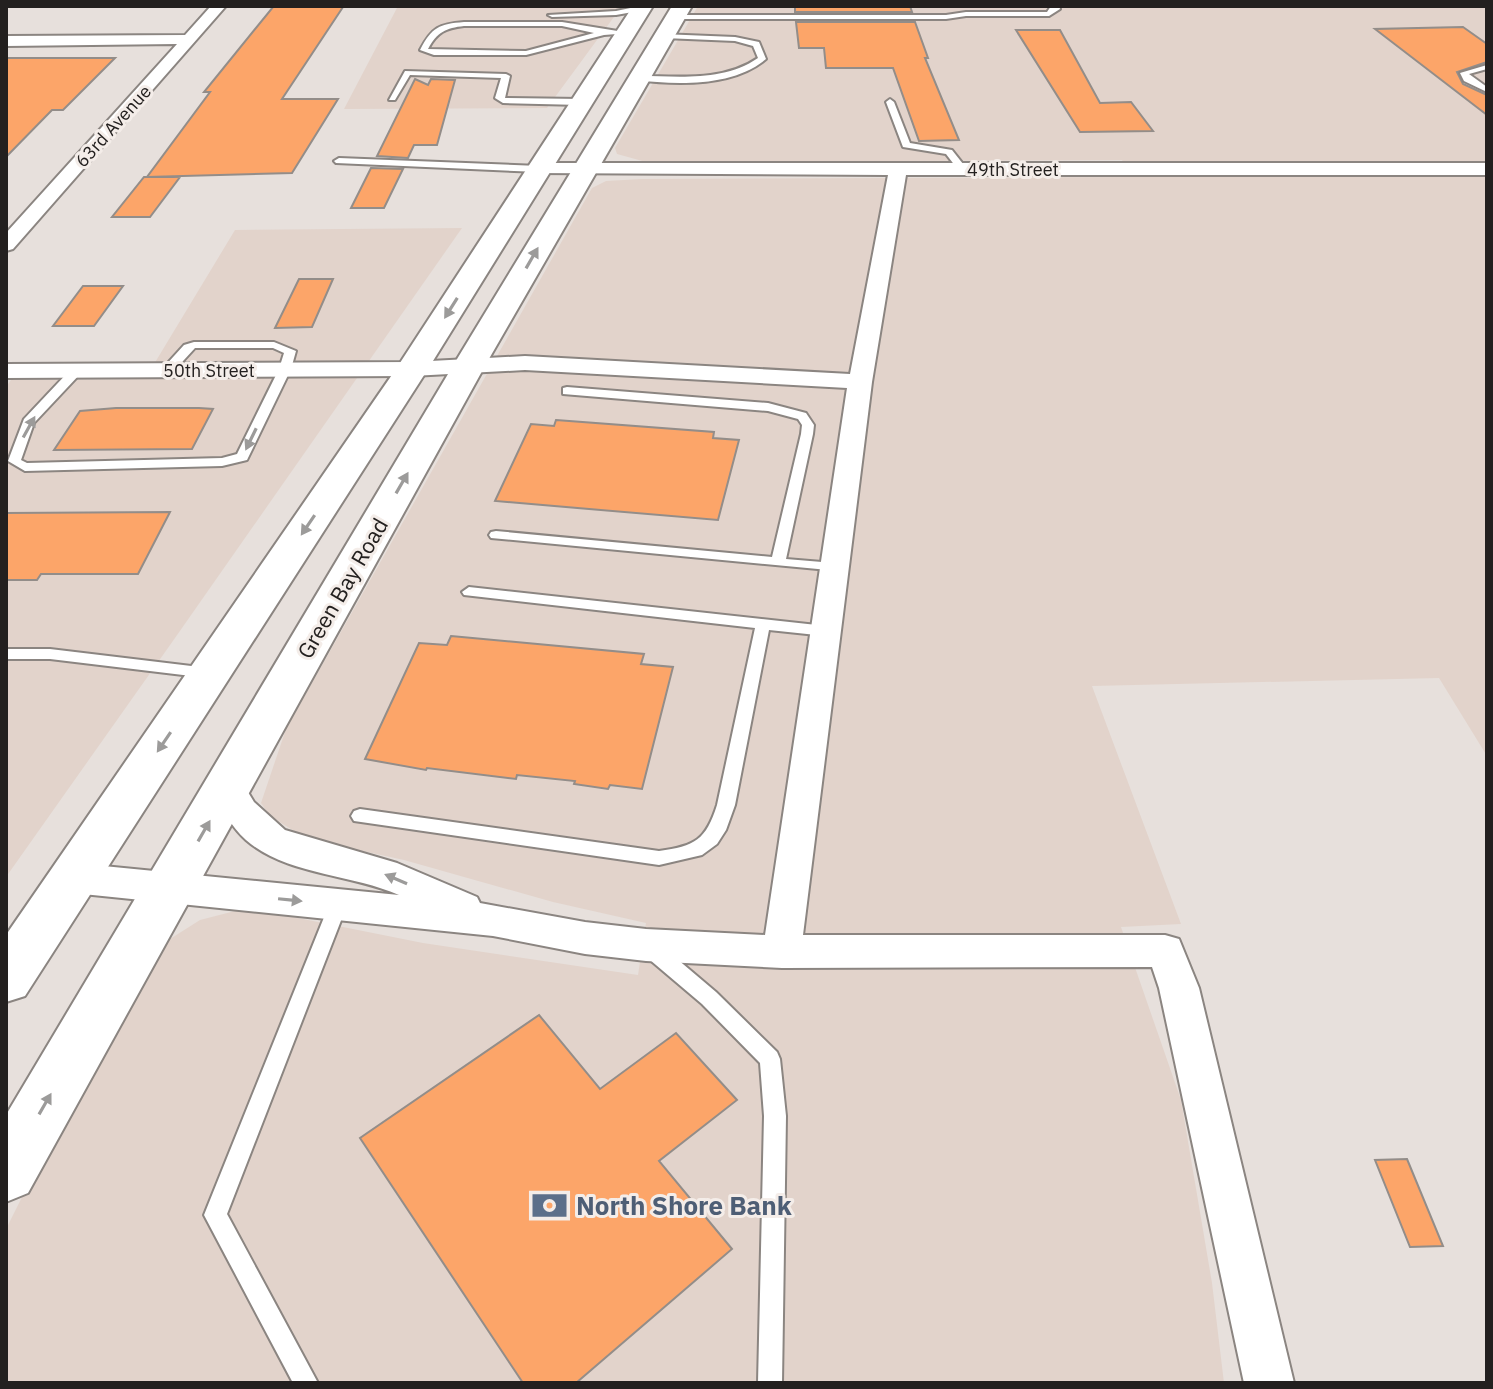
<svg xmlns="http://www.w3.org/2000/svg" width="1493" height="1389" font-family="'IBM Plex Sans',sans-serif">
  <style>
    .built { fill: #e2d3cb }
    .building { fill: #fca569; stroke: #938d89; stroke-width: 2 }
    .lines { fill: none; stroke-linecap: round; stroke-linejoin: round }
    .lane-casing { stroke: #8b8581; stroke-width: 4 }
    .street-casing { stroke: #8b8581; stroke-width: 4 }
    .primary-casing { stroke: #8b8581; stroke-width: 4 }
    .lane { fill: #fff; fill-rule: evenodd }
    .street { fill: #fff; fill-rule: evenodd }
    .primary { fill: #fff; fill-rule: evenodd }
    .oneway { fill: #9c9b9a }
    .labels { text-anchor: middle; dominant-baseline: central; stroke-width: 6; stroke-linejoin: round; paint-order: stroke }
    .far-street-label { font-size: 18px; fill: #23201f; stroke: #f4ede9 }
    .street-label { font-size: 22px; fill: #23201f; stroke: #f4ede9 }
    .near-service-label { font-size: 26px; font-weight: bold; fill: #4e5e75; stroke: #f4ede9; text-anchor: start }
  </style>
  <rect width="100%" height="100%" fill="#e7e0dc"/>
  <path class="built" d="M 398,6 L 622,6 L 547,108 L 344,109 Z
    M 698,6 L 1487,6 L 1487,756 L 1439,678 L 1092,686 L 1181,924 L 1121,927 L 1181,1100 L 1212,1283 L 1224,1383 L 6,1383 L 6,1229 L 51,1139 L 155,955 L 170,939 L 200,920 L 235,911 L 263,911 L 423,943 L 638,975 L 646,923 L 553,902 L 404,860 L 307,839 L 270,816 L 261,803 L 286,729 L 592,188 L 606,181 L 642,179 L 1133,177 L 1122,160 L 646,162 L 617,154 L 615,148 Z
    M 462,228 L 175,638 L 6,877 L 6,387 L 11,380 L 145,379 L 235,230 Z"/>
  <path class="building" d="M 795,6 L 910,6 L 912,12 L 795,12 Z
    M 273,7 L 343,7 L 282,99 L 338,99 L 292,173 L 147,177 L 210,92 L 204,92 Z
    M 796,22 L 915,22 L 928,58 L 925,58 L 959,140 L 919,141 L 893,68 L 826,68 L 824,48 L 799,48 Z
    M 1463,27 L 1487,44 L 1487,62 L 1457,72 L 1463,84 L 1487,95 L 1487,115 L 1375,29 Z
    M 1016,30 L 1060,30 L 1100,103 L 1131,102 L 1153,131 L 1080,132 Z
    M 6,58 L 115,58 L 63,110 L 52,110 L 6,157 Z
    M 415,79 L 428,85 L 431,79 L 455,80 L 437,145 L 414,145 L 408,158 L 377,156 Z
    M 371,168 L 403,169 L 384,208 L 351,208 Z
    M 144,177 L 180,177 L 150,217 L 112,217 Z
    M 299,279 L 333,279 L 312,327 L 275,328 Z
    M 83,286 L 123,286 L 94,326 L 53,326 Z
    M 116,408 L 199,408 L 213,409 L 192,449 L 54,450 L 80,411 Z
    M 556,420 L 714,432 L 713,438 L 739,440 L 718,520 L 495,501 L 531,424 L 554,426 Z
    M 170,512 L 138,574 L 41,574 L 37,580 L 6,580 L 6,513 Z
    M 451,636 L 644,654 L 641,664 L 673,667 L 642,789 L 610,785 L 608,789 L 574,784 L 575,781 L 517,775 L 516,779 L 427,768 L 426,770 L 365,759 L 419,643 L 447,645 Z
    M 539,1015 L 600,1089 L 676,1033 L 737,1100 L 659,1161 L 732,1249 L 576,1383 L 523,1383 L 360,1138 Z
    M 1407,1159 L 1443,1246 L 1410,1247 L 1375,1160 Z"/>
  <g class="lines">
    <defs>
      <path id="lane" d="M 640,6 L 644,6 L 644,10 L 616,15 L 552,17 L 548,15 L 616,11 Z
        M 1051,6 L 1059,6 L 1060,9 L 1049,16 L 966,16 L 946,19 L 676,19 L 672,17 L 676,15 L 946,15 L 966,12 L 1047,12 Z
        M 464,22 L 562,22 L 630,33 L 604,35 L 526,55 L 434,55 L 420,50 C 432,27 439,24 464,22 ZM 464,26 L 562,26 L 594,33 L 526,51 L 428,49 C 437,32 446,28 464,26 Z
        M 661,34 L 735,37 L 759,42 L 766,59 C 733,87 676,85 636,80 L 639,76 C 679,76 723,82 758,58 L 753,46 L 735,41 L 664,38 Z
        M 1487,65 L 1487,69 L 1469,74 L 1487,87 L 1487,92 L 1464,81 L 1460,73 Z
        M 405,71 L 506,74 L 510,76 L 505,98 L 581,99 L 585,102 L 581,105 L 503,103 L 495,98 L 501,78 L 410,75 L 395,100 L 389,100 Z
        M 890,99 L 894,102 L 910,143 L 952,150 L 967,169 L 965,171 L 959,171 L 946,154 L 903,147 L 886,102 Z
        M 339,158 L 539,166 L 544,169 L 539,172 L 336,163 L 334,161 Z
        M 194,342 L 274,342 L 296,351 L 291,369 L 247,460 L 222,466 L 25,471 L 8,461 L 24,419 L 73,367 L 77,366 L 83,370 L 81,373 L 34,423 L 21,460 L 27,463 L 222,458 L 237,454 L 279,369 L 284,353 L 273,348 L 195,348 L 172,373 L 164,373 L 164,367 L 184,345 Z
        M 567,387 L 768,403 L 806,413 L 814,425 L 813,434 L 786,559 L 834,563 L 839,565 L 841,568 L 839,571 L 491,538 L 489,535 L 491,532 L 496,531 L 772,557 L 801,434 L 802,425 L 798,419 L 768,411 L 563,394 L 563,388 Z
        M 469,587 L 826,626 L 834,631 L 826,636 L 769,630 L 735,805 L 726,830 L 717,844 L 702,855 L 659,865 L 354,821 L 351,816 L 354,811 L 360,809 L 659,851 C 695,846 706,840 717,805 L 755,628 L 464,595 L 462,592 Z
        M 6,649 L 50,649 L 208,668 L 216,673 L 208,678 L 50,659 L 6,659 Z
        M 338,897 L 345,900 L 347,905 L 227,1214 L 318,1383 L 293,1383 L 204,1215 L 329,905 L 331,900 Z
        M 650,940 L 657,942 L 716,992 L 777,1052 L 780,1059 L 786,1116 L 782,1383 L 758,1383 L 764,1116 L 760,1063 L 702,1004 L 643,954 L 640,948 L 643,942 Z"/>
      <path id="street" d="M 211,6 L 226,6 L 13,249 L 6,251 L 6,233 L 177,44 L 6,46 L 6,36 L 185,35 Z
        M 539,163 L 1487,163 L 1487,175 L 906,175 L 872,382 L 803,935 L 1165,935 L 1179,939 L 1199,988 L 1294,1383 L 1244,1383 L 1159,988 L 1152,967 L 782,968 L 646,961 L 585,954 L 493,936 L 73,893 L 60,889 L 55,878 L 60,867 L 73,863 L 399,895 C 351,874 286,875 246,840 C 230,826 221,806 211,788 L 216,779 L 228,775 L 240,779 L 254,802 L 285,830 L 397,863 L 477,897 L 480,903 L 585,922 L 646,929 L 765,935 L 847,388 L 525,370 L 412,376 L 6,378 L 6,364 L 412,362 L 525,356 L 850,374 L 888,175 L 532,173 L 530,169 Z"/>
      <path id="primary" d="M 633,6 L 653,6 L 428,369 L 25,996 L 6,1002 L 6,935 L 396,369 Z
        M 672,6 L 692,6 L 486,364 L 28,1193 L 6,1202 L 6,1115 L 454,364 Z"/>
    </defs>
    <use href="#lane" class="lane-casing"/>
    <use href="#street" class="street-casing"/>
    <use href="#primary" class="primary-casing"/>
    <use href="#lane" class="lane"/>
    <use href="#street" class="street"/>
    <use href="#primary" class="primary"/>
  </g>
  <defs><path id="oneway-solid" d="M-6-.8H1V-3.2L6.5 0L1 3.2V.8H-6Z" transform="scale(2)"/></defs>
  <g class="oneway">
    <use href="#oneway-solid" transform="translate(532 258) rotate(-60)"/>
    <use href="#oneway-solid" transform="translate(451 308) rotate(122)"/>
    <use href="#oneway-solid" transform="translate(29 427) rotate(-61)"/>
    <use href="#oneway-solid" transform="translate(251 439) rotate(116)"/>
    <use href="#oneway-solid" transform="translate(402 483) rotate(-60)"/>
    <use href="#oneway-solid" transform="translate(308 525) rotate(124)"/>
    <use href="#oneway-solid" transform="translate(164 742) rotate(124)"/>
    <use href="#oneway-solid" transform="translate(204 831) rotate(-60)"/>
    <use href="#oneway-solid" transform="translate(396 879) rotate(-157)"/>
    <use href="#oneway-solid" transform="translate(290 900) rotate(6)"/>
    <use href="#oneway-solid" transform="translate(45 1104) rotate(-60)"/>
  </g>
  <defs>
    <symbol id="bank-bare" viewBox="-9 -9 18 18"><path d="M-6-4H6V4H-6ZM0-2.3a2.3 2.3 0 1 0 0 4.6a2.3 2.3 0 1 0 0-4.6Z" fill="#5c6f8a" stroke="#f4ede9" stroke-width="2.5" paint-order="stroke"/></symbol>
  </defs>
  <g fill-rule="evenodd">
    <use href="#bank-bare" x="524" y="1180" width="51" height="51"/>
  </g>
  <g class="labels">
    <g class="far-street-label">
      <text transform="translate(113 126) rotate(-48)">63rd Avenue</text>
      <text x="1013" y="169">49th Street</text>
      <text x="209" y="370">50th Street</text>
    </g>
    <g class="street-label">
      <text transform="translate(342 588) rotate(-60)">Green Bay Road</text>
    </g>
    <g class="near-service-label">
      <text x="576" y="1205">North Shore Bank</text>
    </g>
  </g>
  <rect width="1493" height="1389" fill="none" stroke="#23201f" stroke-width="16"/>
</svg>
